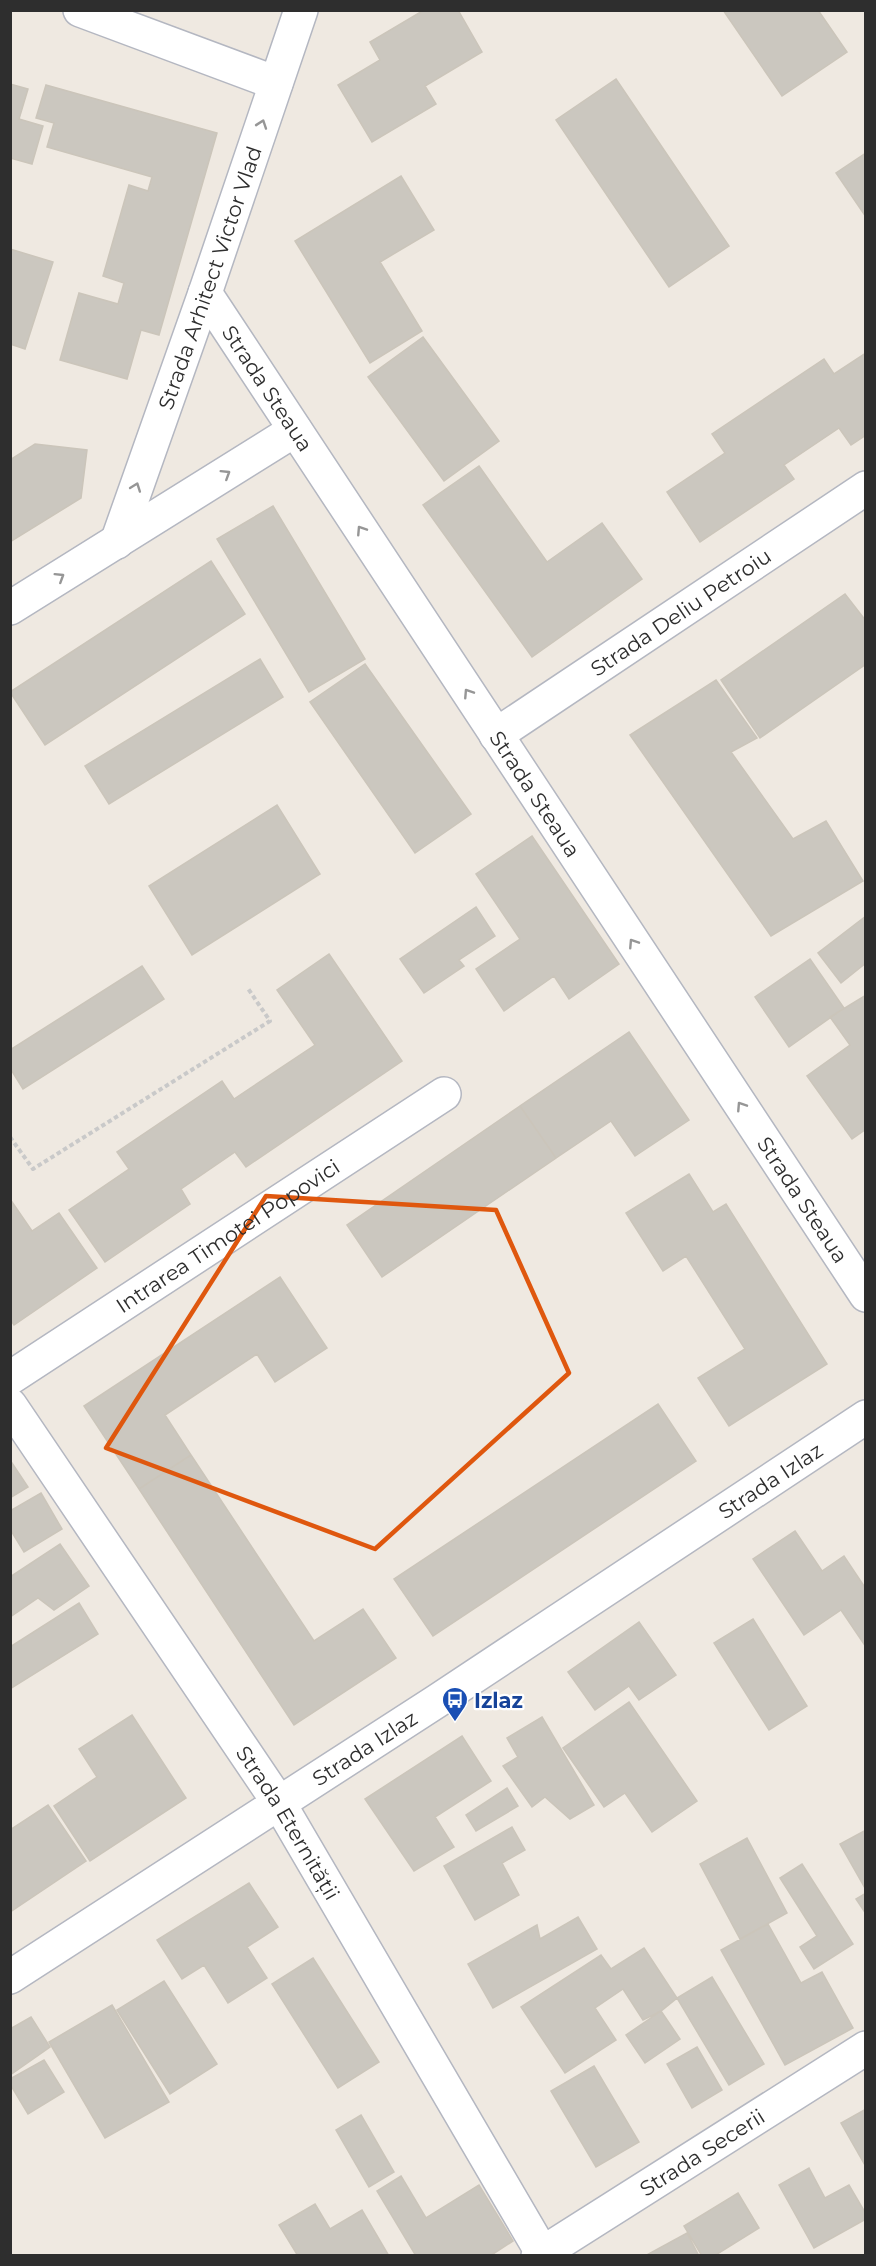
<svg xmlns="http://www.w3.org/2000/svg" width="876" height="2266" font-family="Montserrat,sans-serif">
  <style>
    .building { fill: #cbc7bf; stroke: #cbc5ba; stroke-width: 1.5 }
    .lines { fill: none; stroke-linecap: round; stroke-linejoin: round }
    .minor-casing { stroke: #b4b7c1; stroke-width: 36 }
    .path { stroke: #c9c9c9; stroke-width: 4; stroke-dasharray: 4.5 3; stroke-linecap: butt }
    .minor { stroke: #fff; stroke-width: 33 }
    .oneway { stroke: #969696 }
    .marked { fill: none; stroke: #df570e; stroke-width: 4.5; stroke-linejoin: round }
    .labels { text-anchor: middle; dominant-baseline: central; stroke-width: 4.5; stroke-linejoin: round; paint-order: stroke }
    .street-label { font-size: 21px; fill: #2e2e2e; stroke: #fff }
    .transit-label { font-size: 21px; font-weight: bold; fill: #164399; stroke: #fff; text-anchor: start }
  </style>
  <rect width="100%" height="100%" fill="#efe9e1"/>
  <path class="building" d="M 424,10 L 458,10 L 482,52 L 425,86 L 436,104 L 372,142 L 338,85 L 380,60 L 370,42 Z
    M 723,10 L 818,10 L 847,52 L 782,96 Z
    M 616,79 L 729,246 L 669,287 L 556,120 Z
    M 10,84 L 28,89 L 19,119 L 43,126 L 32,164 L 10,158 Z
    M 46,85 L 217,133 L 159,335 L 141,330 L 127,379 L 60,360 L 79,293 L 118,304 L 124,283 L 103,276 L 129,185 L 148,191 L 152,177 L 47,147 L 54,123 L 36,118 Z
    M 866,153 L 866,217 L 836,173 Z
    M 401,176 L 434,230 L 380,262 L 422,331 L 370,363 L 295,241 Z
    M 10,249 L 53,262 L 25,349 L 10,344 Z
    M 423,337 L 499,441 L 444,481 L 368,377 Z
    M 866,353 L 866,435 L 851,445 L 839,428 L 784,465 L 794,479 L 700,542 L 667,492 L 725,453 L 712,434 L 824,359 L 834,374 Z
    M 35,444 L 87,450 L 81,498 L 10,542 L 10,460 Z
    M 479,466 L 547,562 L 602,523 L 642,579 L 532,657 L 423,505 Z
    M 273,506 L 365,659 L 309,692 L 217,539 Z
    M 211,561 L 245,614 L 45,745 L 10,692 Z
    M 845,594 L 866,621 L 866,664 L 760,738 L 721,680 Z
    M 260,659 L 283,697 L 109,804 L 85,766 Z
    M 365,664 L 471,814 L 415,853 L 310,702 Z
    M 716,680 L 757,738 L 731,752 L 793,839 L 826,821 L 863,881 L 771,936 L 630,735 Z
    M 277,805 L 320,874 L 192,955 L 149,886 Z
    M 532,836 L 619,964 L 569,999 L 554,976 L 504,1011 L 476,969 L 520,939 L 476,874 Z
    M 476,907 L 495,936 L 459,960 L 464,966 L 424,993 L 400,959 Z
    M 866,916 L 866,963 L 841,983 L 818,953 Z
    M 329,954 L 402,1061 L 246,1167 L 235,1152 L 181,1189 L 190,1204 L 105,1262 L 69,1210 L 129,1169 L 117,1152 L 222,1081 L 234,1099 L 315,1045 L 277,990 Z
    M 810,959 L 844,1008 L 789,1047 L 755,997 Z
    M 142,966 L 164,999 L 23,1089 L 10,1068 L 10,1050 Z
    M 866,995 L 866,1129 L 852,1139 L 807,1076 L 850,1045 L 830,1017 Z
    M 629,1032 L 689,1120 L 635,1156 L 611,1121 L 556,1158 L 520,1106 Z
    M 520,1106 L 556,1158 L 382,1277 L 347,1225 Z
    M 689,1174 L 713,1212 L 726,1204 L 827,1364 L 729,1426 L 698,1378 L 745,1349 L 686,1256 L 663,1271 L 626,1213 Z
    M 10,1199 L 32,1231 L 59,1213 L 97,1268 L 14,1325 L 10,1319 Z
    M 280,1277 L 327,1348 L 275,1382 L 257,1354 L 165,1415 L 191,1455 L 139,1489 L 84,1406 Z
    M 658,1404 L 696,1461 L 433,1636 L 394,1579 Z
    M 191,1455 L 314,1641 L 363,1609 L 396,1658 L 294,1725 L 139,1489 Z
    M 10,1460 L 28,1487 L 10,1498 Z
    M 41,1493 L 62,1529 L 24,1552 L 10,1529 L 10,1511 Z
    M 795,1531 L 822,1571 L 844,1556 L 866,1589 L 866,1647 L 841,1610 L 804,1635 L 753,1559 Z
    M 60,1544 L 89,1586 L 54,1610 L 38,1598 L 10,1617 L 10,1577 Z
    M 79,1603 L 98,1634 L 10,1689 L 10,1647 Z
    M 753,1619 L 807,1706 L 769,1730 L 714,1643 Z
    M 639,1622 L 676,1675 L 639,1700 L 629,1686 L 595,1710 L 568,1672 Z
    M 629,1702 L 697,1801 L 652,1832 L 625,1793 L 604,1807 L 563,1748 Z
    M 132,1715 L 186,1798 L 90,1861 L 54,1806 L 97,1777 L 79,1749 Z
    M 542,1717 L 594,1805 L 570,1819 L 545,1797 L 532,1807 L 503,1766 L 518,1757 L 507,1738 Z
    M 462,1736 L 491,1781 L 435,1817 L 454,1847 L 414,1871 L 365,1799 Z
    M 507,1788 L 518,1806 L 476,1831 L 466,1815 Z
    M 48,1805 L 86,1861 L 10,1912 L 10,1830 Z
    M 512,1827 L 525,1850 L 502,1863 L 519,1895 L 475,1920 L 444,1866 Z
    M 866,1830 L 866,1890 L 840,1844 Z
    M 747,1838 L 787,1913 L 740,1939 L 700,1864 Z
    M 802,1864 L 853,1944 L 814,1969 L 800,1947 L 817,1936 L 780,1878 Z
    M 249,1883 L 278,1927 L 247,1947 L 267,1978 L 228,2003 L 204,1965 L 182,1979 L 157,1940 Z
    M 866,1893 L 866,1914 L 856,1899 Z
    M 578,1917 L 597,1949 L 493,2008 L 468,1964 L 537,1925 L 540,1939 Z
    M 768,1924 L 801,1983 L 822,1972 L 853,2028 L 785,2065 L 721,1950 Z
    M 644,1948 L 677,1998 L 661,2011 L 643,2020 L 623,1989 L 595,2008 L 616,2040 L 565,2073 L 521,2007 L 601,1955 L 611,1969 Z
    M 313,1958 L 379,2062 L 338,2088 L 272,1984 Z
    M 712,1977 L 764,2064 L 729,2085 L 677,1998 Z
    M 164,1981 L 217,2064 L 170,2094 L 117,2010 Z
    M 112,2005 L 169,2102 L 105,2138 L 49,2042 Z
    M 661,2011 L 680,2039 L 645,2063 L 626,2035 Z
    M 31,2017 L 50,2047 L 10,2075 L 10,2029 Z
    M 697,2047 L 722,2090 L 692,2108 L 667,2064 Z
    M 44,2060 L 64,2092 L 28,2114 L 10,2084 L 10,2079 Z
    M 594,2066 L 639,2142 L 596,2167 L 551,2091 Z
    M 866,2109 L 866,2167 L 841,2123 Z
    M 361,2115 L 394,2172 L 369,2187 L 336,2130 Z
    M 809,2168 L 825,2198 L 849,2185 L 866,2214 L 866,2219 L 814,2248 L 779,2185 Z
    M 401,2176 L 426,2218 L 479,2185 L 513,2241 L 490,2256 L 416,2256 L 377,2191 Z
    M 738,2193 L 759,2228 L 714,2256 L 702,2256 L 684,2226 Z
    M 315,2204 L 330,2229 L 362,2210 L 389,2256 L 298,2256 L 279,2225 Z
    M 687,2233 L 699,2256 L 645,2256 Z"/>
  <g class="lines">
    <defs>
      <g id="minor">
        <path d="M 80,10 L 276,83"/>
        <path id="s1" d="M 205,293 L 866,1295"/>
        <path id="s2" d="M 117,542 L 205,293 L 301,10"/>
        <path d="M 10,608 L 295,430"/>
        <path id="s3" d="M 496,735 L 866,488"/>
        <path id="s4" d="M 10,1378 L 444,1094"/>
        <path id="s5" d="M 10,1405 L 279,1803 L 544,2256"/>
        <path id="s6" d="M 10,1977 L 437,1701 L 866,1417"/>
        <path id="s7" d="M 538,2256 L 866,2048"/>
      </g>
    </defs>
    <use href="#minor" class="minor-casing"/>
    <path class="path" d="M 10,1137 L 33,1169 L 270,1021 L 247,987"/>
    <use href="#minor" class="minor"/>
  </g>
  <defs><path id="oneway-chevron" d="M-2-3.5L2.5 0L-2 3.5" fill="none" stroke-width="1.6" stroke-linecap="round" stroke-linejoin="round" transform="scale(1.5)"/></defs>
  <g class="oneway">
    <use href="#oneway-chevron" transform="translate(262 124) rotate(-71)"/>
    <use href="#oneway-chevron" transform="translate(226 474) rotate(-32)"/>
    <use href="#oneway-chevron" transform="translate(136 487) rotate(-70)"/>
    <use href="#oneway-chevron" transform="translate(361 530) rotate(-123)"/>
    <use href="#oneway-chevron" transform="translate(60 577) rotate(-32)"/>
    <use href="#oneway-chevron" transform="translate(468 693) rotate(-123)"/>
    <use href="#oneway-chevron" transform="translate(633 943) rotate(-123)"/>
    <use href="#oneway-chevron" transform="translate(741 1106) rotate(-123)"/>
  </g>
  <path class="marked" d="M 266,1196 L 496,1210 L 569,1373 L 375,1549 L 106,1448 Z"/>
  <defs>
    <symbol id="bus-pin" viewBox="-11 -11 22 30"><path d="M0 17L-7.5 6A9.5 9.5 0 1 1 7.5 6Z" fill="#1a4fb4" stroke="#fff"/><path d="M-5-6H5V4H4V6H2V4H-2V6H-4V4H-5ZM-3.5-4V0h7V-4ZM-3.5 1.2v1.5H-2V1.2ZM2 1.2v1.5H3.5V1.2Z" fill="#fff"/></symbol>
  </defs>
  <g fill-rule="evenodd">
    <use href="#bus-pin" x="440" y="1685" width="30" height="40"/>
  </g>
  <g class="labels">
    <g class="street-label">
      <text stroke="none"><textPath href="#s2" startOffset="280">Strada Arhitect Victor Vlad</textPath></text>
      <text stroke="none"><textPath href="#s1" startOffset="114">Strada Steaua</textPath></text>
      <text stroke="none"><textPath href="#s3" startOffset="222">Strada Deliu Petroiu</textPath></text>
      <text stroke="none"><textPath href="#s1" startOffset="600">Strada Steaua</textPath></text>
      <text stroke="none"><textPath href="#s1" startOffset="1086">Strada Steaua</textPath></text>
      <text stroke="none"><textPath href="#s4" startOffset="260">Intrarea Timotei Popovici</textPath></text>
      <text stroke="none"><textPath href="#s6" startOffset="908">Strada Izlaz</textPath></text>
      <text stroke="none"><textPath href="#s6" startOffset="422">Strada Izlaz</textPath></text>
      <text stroke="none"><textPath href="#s5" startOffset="502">Strada Eternității</textPath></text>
      <text stroke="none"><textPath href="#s7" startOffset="194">Strada Secerii</textPath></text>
    </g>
    <g class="transit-label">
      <text x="474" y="1700">Izlaz</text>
    </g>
  </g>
  <rect width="876" height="2266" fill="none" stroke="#2e2e2e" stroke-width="24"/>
</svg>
